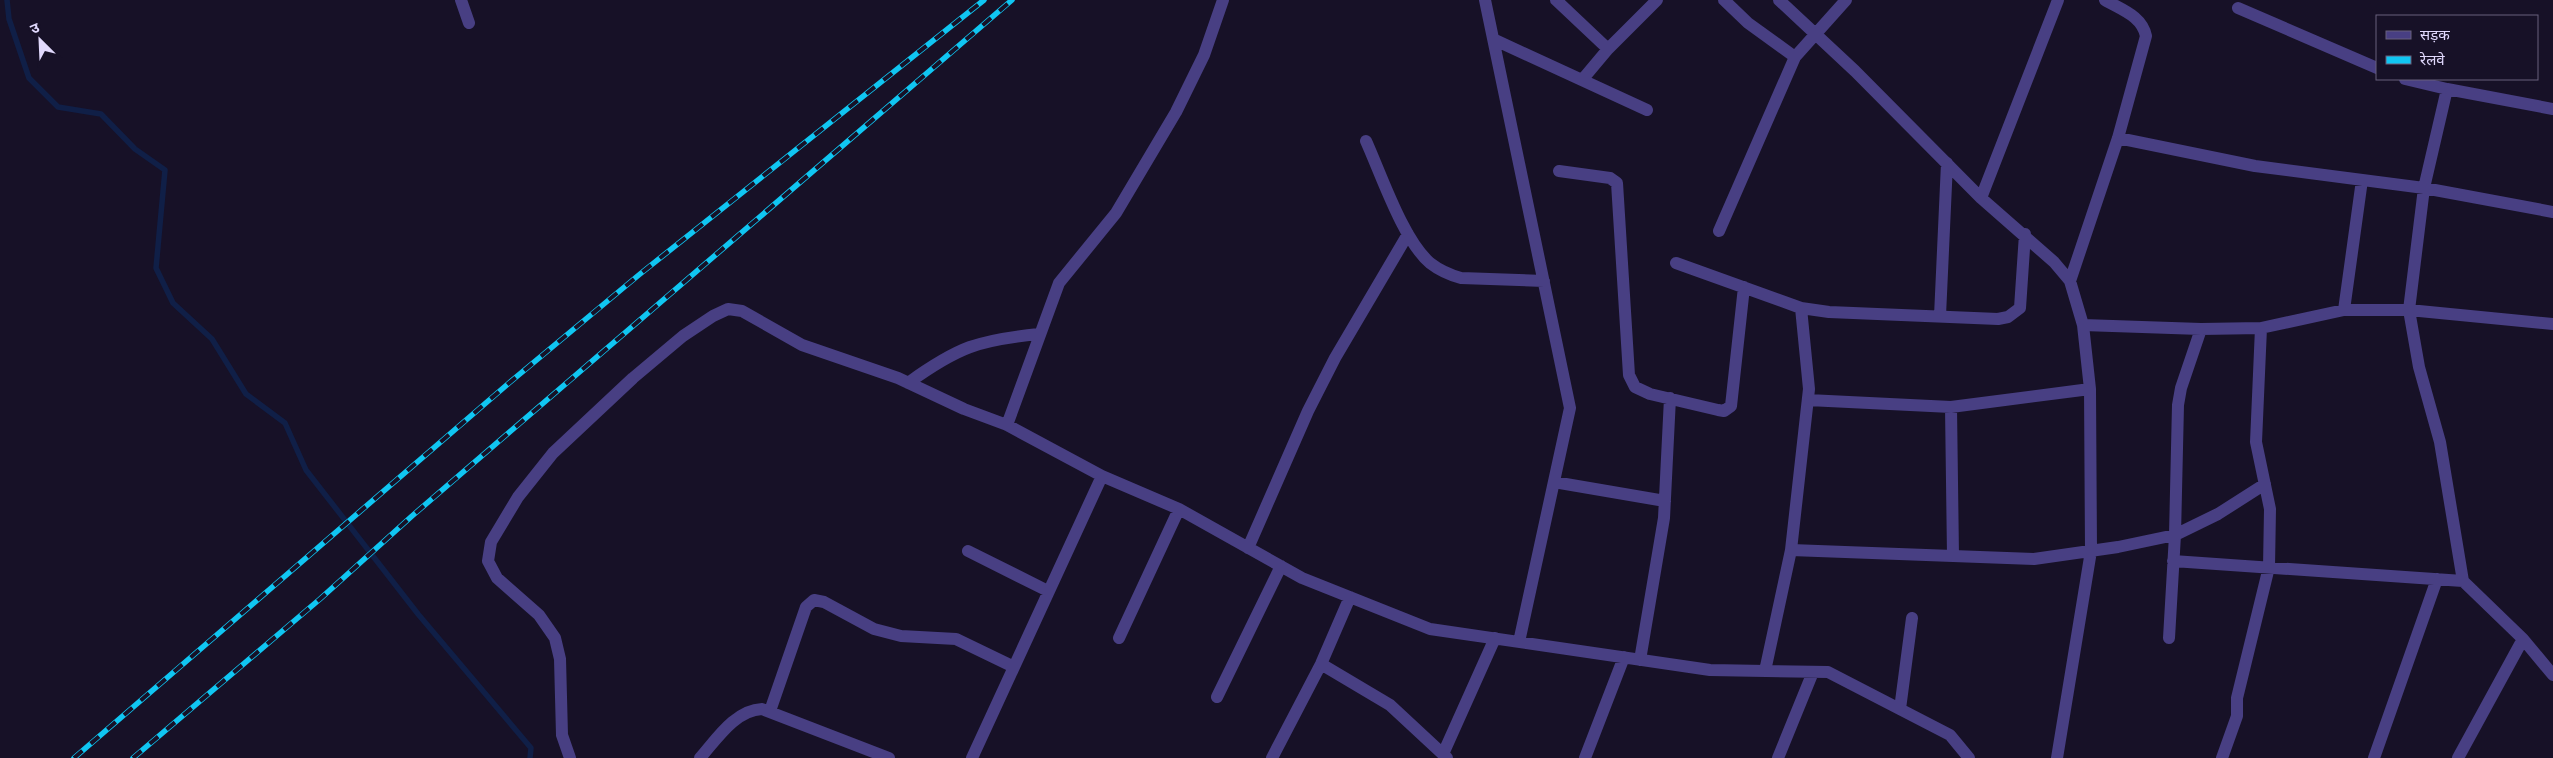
<svg xmlns="http://www.w3.org/2000/svg" width="2553" height="758" font-family="Barlow,'Noto Sans Devanagari',sans-serif">
  <style>
    .lines { fill: none; stroke-linecap: round; stroke-linejoin: round }
    .stream { stroke: #101f47; stroke-width: 5.5 }
    .street { stroke: #483f83; stroke-width: 12 }
    .rail-casing { stroke: #10c6f2; stroke-width: 5.5 }
    .rail { stroke: #171127; stroke-width: 4; stroke-dasharray: 11; stroke-linecap: butt }
  </style>
  <rect width="100%" height="100%" fill="#171127"/>
  <g class="lines">
    <path class="stream" d="M 7,0 L 9,19 L 29,78 L 58,107 L 101,114 L 135,149 L 165,170 L 156,268 L 173,303 L 212,339 L 246,394 L 285,423 L 306,470 L 418,614 L 531,748 L 530,758"/>
    <path class="street" d="M 461,0 L 469,23
      M 1485,0 L 1570,408 L 1519,642
      M 1556,0 L 1608,49
      M 1724,0 L 1748,23 L 1795,57
      M 1779,0 L 1855,71 L 1981,198 L 2054,262 L 2070,281 L 2083,325 L 2090,389 L 2091,551 L 2057,758
      M 2238,8 L 2377,68
      M 1495,40 L 1647,110
      M 2405,79 L 2447,89 L 2553,109
      M 1582,80 L 1608,49 L 1657,0
      M 2447,89 L 2424,188 L 2409,310 L 2419,367 L 2440,442 L 2463,581 L 2523,639 L 2553,675
      M 2118,138 L 2255,166 L 2424,188 L 2553,212
      M 1366,141 C 1381,174 1403,240 1430,263 C 1439,270 1450,275 1461,278 L 1544,281
      M 1559,171 L 1610,178 L 1617,183 L 1629,375 L 1635,387 L 1650,394 L 1718,410 L 1724,411 L 1731,406 L 1744,287
      M 1981,198 L 2058,0
      M 1719,231 L 1795,57 L 1846,0
      M 1676,263 L 1801,308 L 1829,312 L 1998,319 L 2008,317 L 2020,308 L 2025,234
      M 2070,281 L 2118,138 L 2146,36 C 2142,16 2122,10 2105,0
      M 2344,310 L 2362,180
      M 1940,316 L 1947,163
      M 2083,325 L 2201,329 L 2261,328 L 2344,310 L 2409,310 L 2553,324
      M 908,383 C 958,347 978,340 1039,334
      M 1808,400 L 1951,407 L 2090,389
      M 1951,407 L 1953,556
      M 1007,425 L 1059,283 L 1116,213 L 1176,112 L 1204,55 L 1223,0
      M 1554,482 L 1665,501
      M 1248,548 L 1308,411 L 1335,358 L 1408,234
      M 1791,550 L 2034,559 L 2118,547 L 2175,535 L 2218,514 L 2265,484
      M 968,551 L 1048,591
      M 2173,561 L 2463,581
      M 1119,638 L 1179,509
      M 2169,638 L 2175,535 L 2178,405 L 2181,388 L 2201,329
      M 1640,660 L 1664,518 L 1670,398
      M 1321,664 L 1390,705 L 1447,758
      M 1765,671 L 1791,550 L 1809,389 L 1801,308
      M 1217,697 L 1281,566
      M 1900,709 L 1912,618
      M 770,711 L 806,607 L 814,600 L 824,602 L 874,629 L 901,636 L 956,639 L 1014,667
      M 1443,754 L 1495,638
      M 570,758 L 562,735 L 560,659 L 555,638 L 539,615 L 497,578 L 488,561 L 491,542 L 518,497 L 553,453 L 633,378 L 683,336 L 713,316 L 728,309 L 742,311 L 802,345 L 898,378 L 964,409 L 1007,425 L 1102,476 L 1179,509 L 1302,578 L 1430,629 L 1710,670 L 1828,672 L 1950,735 L 1969,758
      M 700,758 C 716,740 735,710 762,709 L 889,758
      M 972,758 L 1102,476
      M 1272,758 L 1321,664 L 1350,597
      M 1585,758 L 1624,657
      M 1778,758 L 1813,672
      M 2222,758 L 2237,716 L 2237,698 L 2269,567 L 2270,509 L 2256,442 L 2261,328
      M 2374,758 L 2437,579
      M 2458,758 L 2523,639"/>
    <defs>
      <path id="rail" d="M 74,758 L 509,383 L 640,274 L 984,0
        M 133,758 L 320,599 L 412,516 L 1012,0"/>
    </defs>
    <use href="#rail" class="rail-casing"/>
    <use href="#rail" class="rail"/>
  </g>
  <rect x="2376" y="15" width="162" height="65" fill="#171127" stroke="#68617d"/>
  <rect x="2386" y="31" width="25" height="8" fill="#483f83" stroke="#68617d"/>
  <text x="2420" y="40" font-size="15" fill="#e1d9fd">सड़क</text>
  <rect x="2386" y="56" width="25" height="8" fill="#10c6f2" stroke="#68617d"/>
  <text x="2420" y="65" font-size="15" fill="#e1d9fd">रेलवे</text>
  <g transform="translate(40 40) rotate(336)" stroke="#171127" stroke-width="4" paint-order="stroke">
  <path d="M0-4L9 19L0 12L-9 19Z" fill="#e1d9fd"/>
  <text y="-8" font-size="14" font-weight="bold" text-anchor="middle" fill="#e1d9fd">उ</text>
  </g>
</svg>
